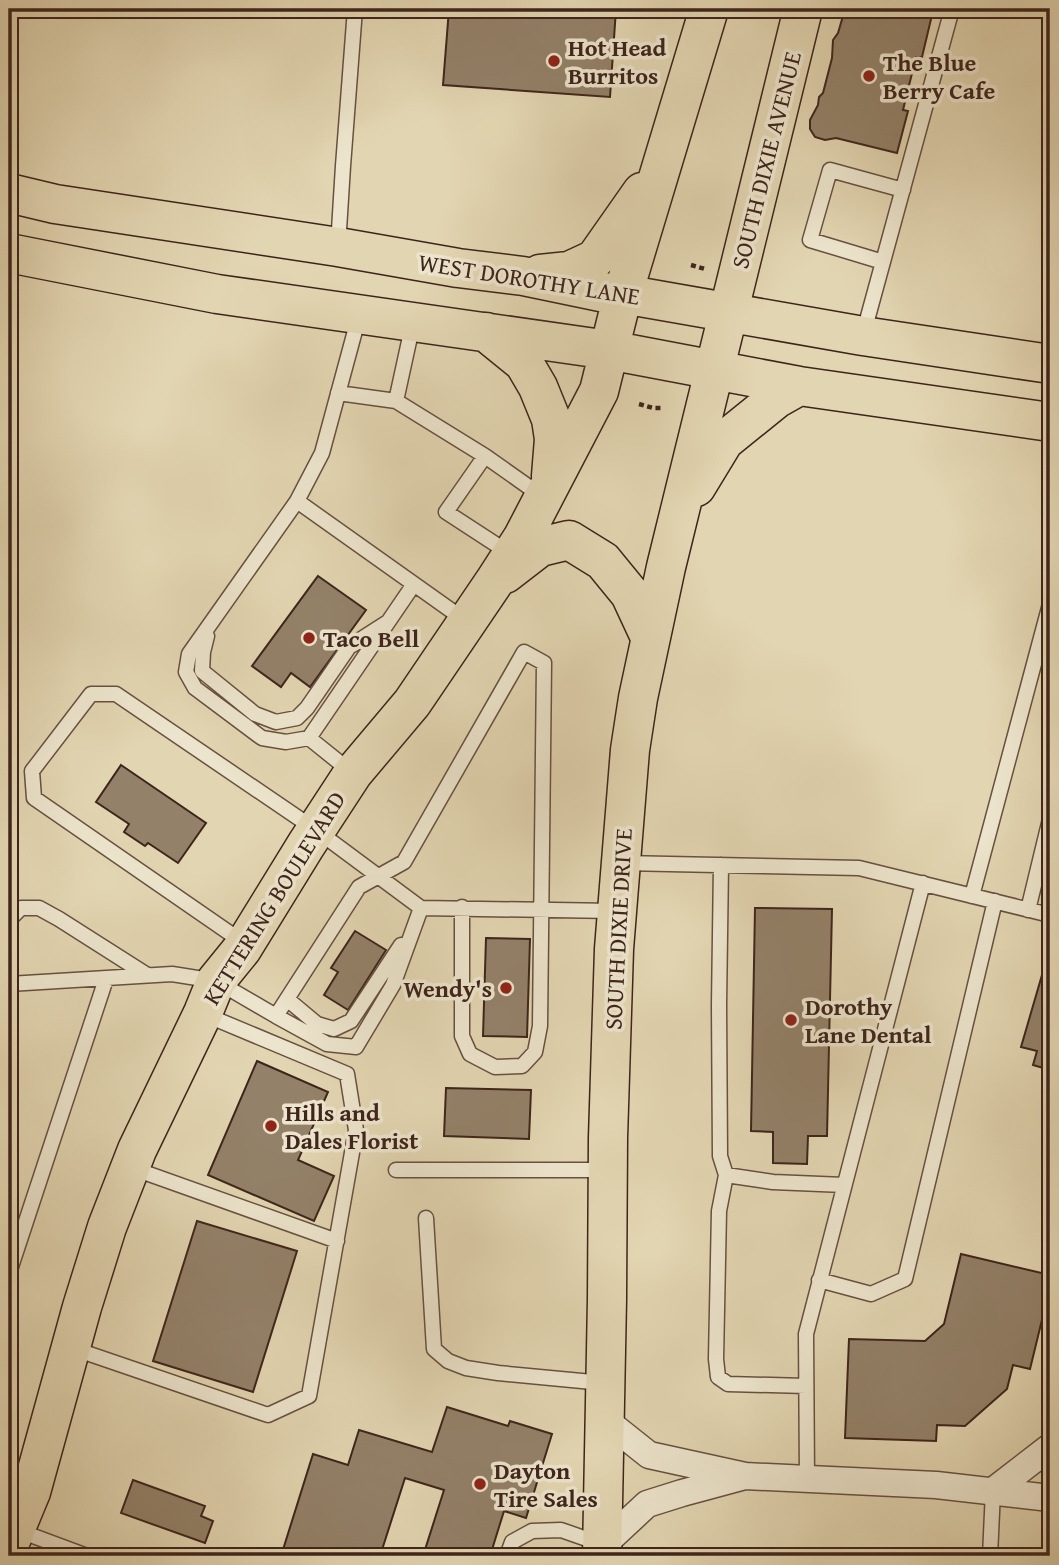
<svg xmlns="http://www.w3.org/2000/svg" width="1059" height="1565" font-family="'Gentium Book Plus',serif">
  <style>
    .building { fill: #938169; stroke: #3e251c; stroke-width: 2 }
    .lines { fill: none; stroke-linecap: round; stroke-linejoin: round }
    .service-casing { stroke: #675141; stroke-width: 17 }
    .minor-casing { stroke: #675141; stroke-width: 29 }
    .primary-casing { stroke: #3e251c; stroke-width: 41 }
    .path { stroke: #3e251c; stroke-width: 4.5; stroke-dasharray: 5 3.5; stroke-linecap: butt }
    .service { stroke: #ece4cc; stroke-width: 14 }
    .minor { stroke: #ece4cc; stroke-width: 26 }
    .primary { stroke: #e2d5b1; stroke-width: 38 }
    .poi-dot { fill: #8f2418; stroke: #ece4cc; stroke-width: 2.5 }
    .labels { text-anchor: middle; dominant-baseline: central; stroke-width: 7; stroke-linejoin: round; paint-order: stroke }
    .poi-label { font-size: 24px; font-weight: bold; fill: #3e251c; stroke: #ece4cc; text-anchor: start }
    .street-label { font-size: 24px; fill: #3e251c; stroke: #ece4cc }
  </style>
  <rect width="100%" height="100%" fill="#e2d5b1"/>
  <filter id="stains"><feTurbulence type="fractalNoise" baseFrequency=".00286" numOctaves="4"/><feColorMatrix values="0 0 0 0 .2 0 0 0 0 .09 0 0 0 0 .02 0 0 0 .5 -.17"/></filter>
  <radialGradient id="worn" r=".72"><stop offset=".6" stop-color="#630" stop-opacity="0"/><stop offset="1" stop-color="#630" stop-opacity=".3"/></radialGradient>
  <path class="building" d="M 449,9 L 616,9 L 610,97 L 443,85 Z
    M 845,9 L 907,9 L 932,15 L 922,57 L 916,57 L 903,110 L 908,111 L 897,153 L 836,138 L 825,140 L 815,137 L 810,129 L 810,120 L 818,105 L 819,97 L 823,93 L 832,58 L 833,40 L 838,33 Z
    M 318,576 L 366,610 L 310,687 L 291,673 L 281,687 L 252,666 Z
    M 121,765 L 206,823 L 178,863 L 148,843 L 145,846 L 124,832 L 129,824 L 96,802 Z
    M 755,908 L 832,909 L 827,1136 L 808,1136 L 807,1164 L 773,1163 L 773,1132 L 751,1131 Z
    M 355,931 L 386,950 L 348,1010 L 324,995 L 338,972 L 331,968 Z
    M 486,938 L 530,939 L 527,1037 L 483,1036 Z
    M 1042,975 L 1050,977 L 1050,1070 L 1033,1065 L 1037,1051 L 1021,1047 Z
    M 257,1061 L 328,1092 L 298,1160 L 334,1176 L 314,1221 L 208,1175 Z
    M 446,1088 L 531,1090 L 529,1139 L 444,1136 Z
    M 197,1221 L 297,1251 L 253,1392 L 153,1361 Z
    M 961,1254 L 1050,1275 L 1050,1287 L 1030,1369 L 1013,1365 L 1007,1389 L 965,1426 L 937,1425 L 936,1441 L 845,1438 L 849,1339 L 925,1341 L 944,1324 Z
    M 447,1407 L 508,1426 L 510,1421 L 552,1434 L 526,1518 L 504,1511 L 490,1556 L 423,1556 L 444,1490 L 405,1478 L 380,1556 L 281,1556 L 313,1454 L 348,1465 L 359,1430 L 432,1452 Z
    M 133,1480 L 205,1506 L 201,1516 L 213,1521 L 205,1543 L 121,1513 Z
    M 858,1550 L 958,1552 L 958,1556 L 858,1556 Z"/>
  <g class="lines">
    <defs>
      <path id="service" d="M 338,246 L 343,166 L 355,9
        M 883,262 L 810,240 L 830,170 L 903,190
        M 359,316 L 322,453 L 297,501 L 466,621
        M 863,335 L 952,9
        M 338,393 L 396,401 L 413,323
        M 396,401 L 485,456
        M 297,501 L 189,654 L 186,672 L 195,688 L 262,738 L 286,742 L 309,738 L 350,771
        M 512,555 L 446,512 L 485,456 L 543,497
        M 207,636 L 203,652 L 202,671 L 255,714 L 276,722 L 297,718 L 307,708 L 349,647 L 388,622
        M 309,738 L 414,584
        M 622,863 L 859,868 L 1050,915
        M 721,865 L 719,1005 L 720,1156 L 726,1175 L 773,1182 L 844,1185
        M 972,896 L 1050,604
        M 1028,910 L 1050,819
        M 9,920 L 21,908 L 39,908 L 59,919 L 147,975
        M 244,943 L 34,798 L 32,771 L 91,694 L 116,694 L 316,830 L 421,908 L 614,911
        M 9,984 L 172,974 L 216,981 L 276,1016 L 359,887 L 404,862 L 524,652 L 544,663 L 540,1026 L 535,1052 L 522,1066 L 495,1067 L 470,1054 L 462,1036 L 462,907
        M 287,999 L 317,1024 L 334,1029 L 351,1021 L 401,945
        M 276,1016 L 327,1044 L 356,1047 L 393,985 L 421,908
        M 132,1168 L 337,1241
        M 396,1170 L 607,1170
        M 726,1175 L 719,1211 L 716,1359 L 718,1377 L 728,1384 L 806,1386
        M 426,1218 L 434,1349 L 448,1361 L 466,1368 L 498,1373 L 603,1383
        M 9,1273 L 106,979
        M 819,1280 L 871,1294 L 905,1279 L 995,901
        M 72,1348 L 268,1415 L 309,1396 L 356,1130 L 347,1074 L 206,1015
        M 807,1479 L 806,1334 L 923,883
        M 17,1530 L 87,1556
        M 507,1556 L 512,1542 L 532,1531 L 561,1530 L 601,1544
        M 990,1556 L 993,1491"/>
      <path id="minor" d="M 745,1476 L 936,1485 L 1050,1498
        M 993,1491 L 1050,1447
        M 603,1545 L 647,1504 L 682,1493 L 745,1476 L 649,1455 L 605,1420"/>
      <path id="primary" d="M 9,193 L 55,204 L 338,247 L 458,268 L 523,276 L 600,292 L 623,294 L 863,336 L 1050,364
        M 9,253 L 217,294 L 609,350 L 799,386 L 1050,422
        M 540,274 L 569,271 L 595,259 L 642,192
        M 486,332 L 524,363 L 538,387 L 551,419 L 554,439 L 551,476
        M 696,487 L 724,441 L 776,399 L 799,386
        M 505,574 L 540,547 L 569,540 L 603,561 L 630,594 L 650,637
        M 9,1545 L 31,1492 L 82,1307 L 107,1227 L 137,1150 L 203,1013 L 216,981 L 242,949 L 306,845 L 353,773 L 412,703 L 494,582 L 523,537 L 599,391 L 623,294 L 709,9
        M 602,1556 L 607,1299 L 608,1138 L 614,949 L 630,750 L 638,698 L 666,567 L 803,9"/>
    </defs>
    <use href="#service" class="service-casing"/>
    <use href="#minor" class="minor-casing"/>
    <use href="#primary" class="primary-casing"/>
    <path class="path" d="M 691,265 L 705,269
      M 639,404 L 653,408 L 661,408"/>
    <use href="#service" class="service"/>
    <use href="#minor" class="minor"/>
    <use href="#primary" class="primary"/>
  </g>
  <g class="poi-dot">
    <circle cx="554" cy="61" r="7"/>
    <circle cx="869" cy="76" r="7"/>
    <circle cx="309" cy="638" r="7"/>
    <circle cx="506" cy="988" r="7"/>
    <circle cx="791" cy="1020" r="7"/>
    <circle cx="271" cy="1126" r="7"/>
    <circle cx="480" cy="1484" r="7"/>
  </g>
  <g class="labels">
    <g class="poi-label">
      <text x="568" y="47">Hot Head<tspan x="568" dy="28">Burritos</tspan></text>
      <text x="883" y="62">The Blue<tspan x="883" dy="28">Berry Cafe</tspan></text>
      <text x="323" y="638">Taco Bell</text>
      <text x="492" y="988" text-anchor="end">Wendy's</text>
      <text x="805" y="1006">Dorothy<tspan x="805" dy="28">Lane Dental</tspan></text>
      <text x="285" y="1112">Hills and<tspan x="285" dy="28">Dales Florist</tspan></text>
      <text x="494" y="1470">Dayton<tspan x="494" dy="28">Tire Sales</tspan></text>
    </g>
    <g class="street-label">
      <text transform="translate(766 160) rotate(-76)">SOUTH DIXIE AVENUE</text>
      <text transform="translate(529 279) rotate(9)">WEST DOROTHY LANE</text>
      <text transform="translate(274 898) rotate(-58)">KETTERING BOULEVARD</text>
      <text transform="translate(618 929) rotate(-87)">SOUTH DIXIE DRIVE</text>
    </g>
  </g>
  <rect width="1059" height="1565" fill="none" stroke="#e2d5b1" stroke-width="35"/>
  <rect x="10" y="10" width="1038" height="1544" fill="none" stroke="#3e251c" stroke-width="3.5"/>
  <rect x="18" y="18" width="1024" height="1530" fill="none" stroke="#3e251c" stroke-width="2"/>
  <rect width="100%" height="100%" filter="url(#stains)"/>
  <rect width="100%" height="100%" fill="url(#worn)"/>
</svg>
